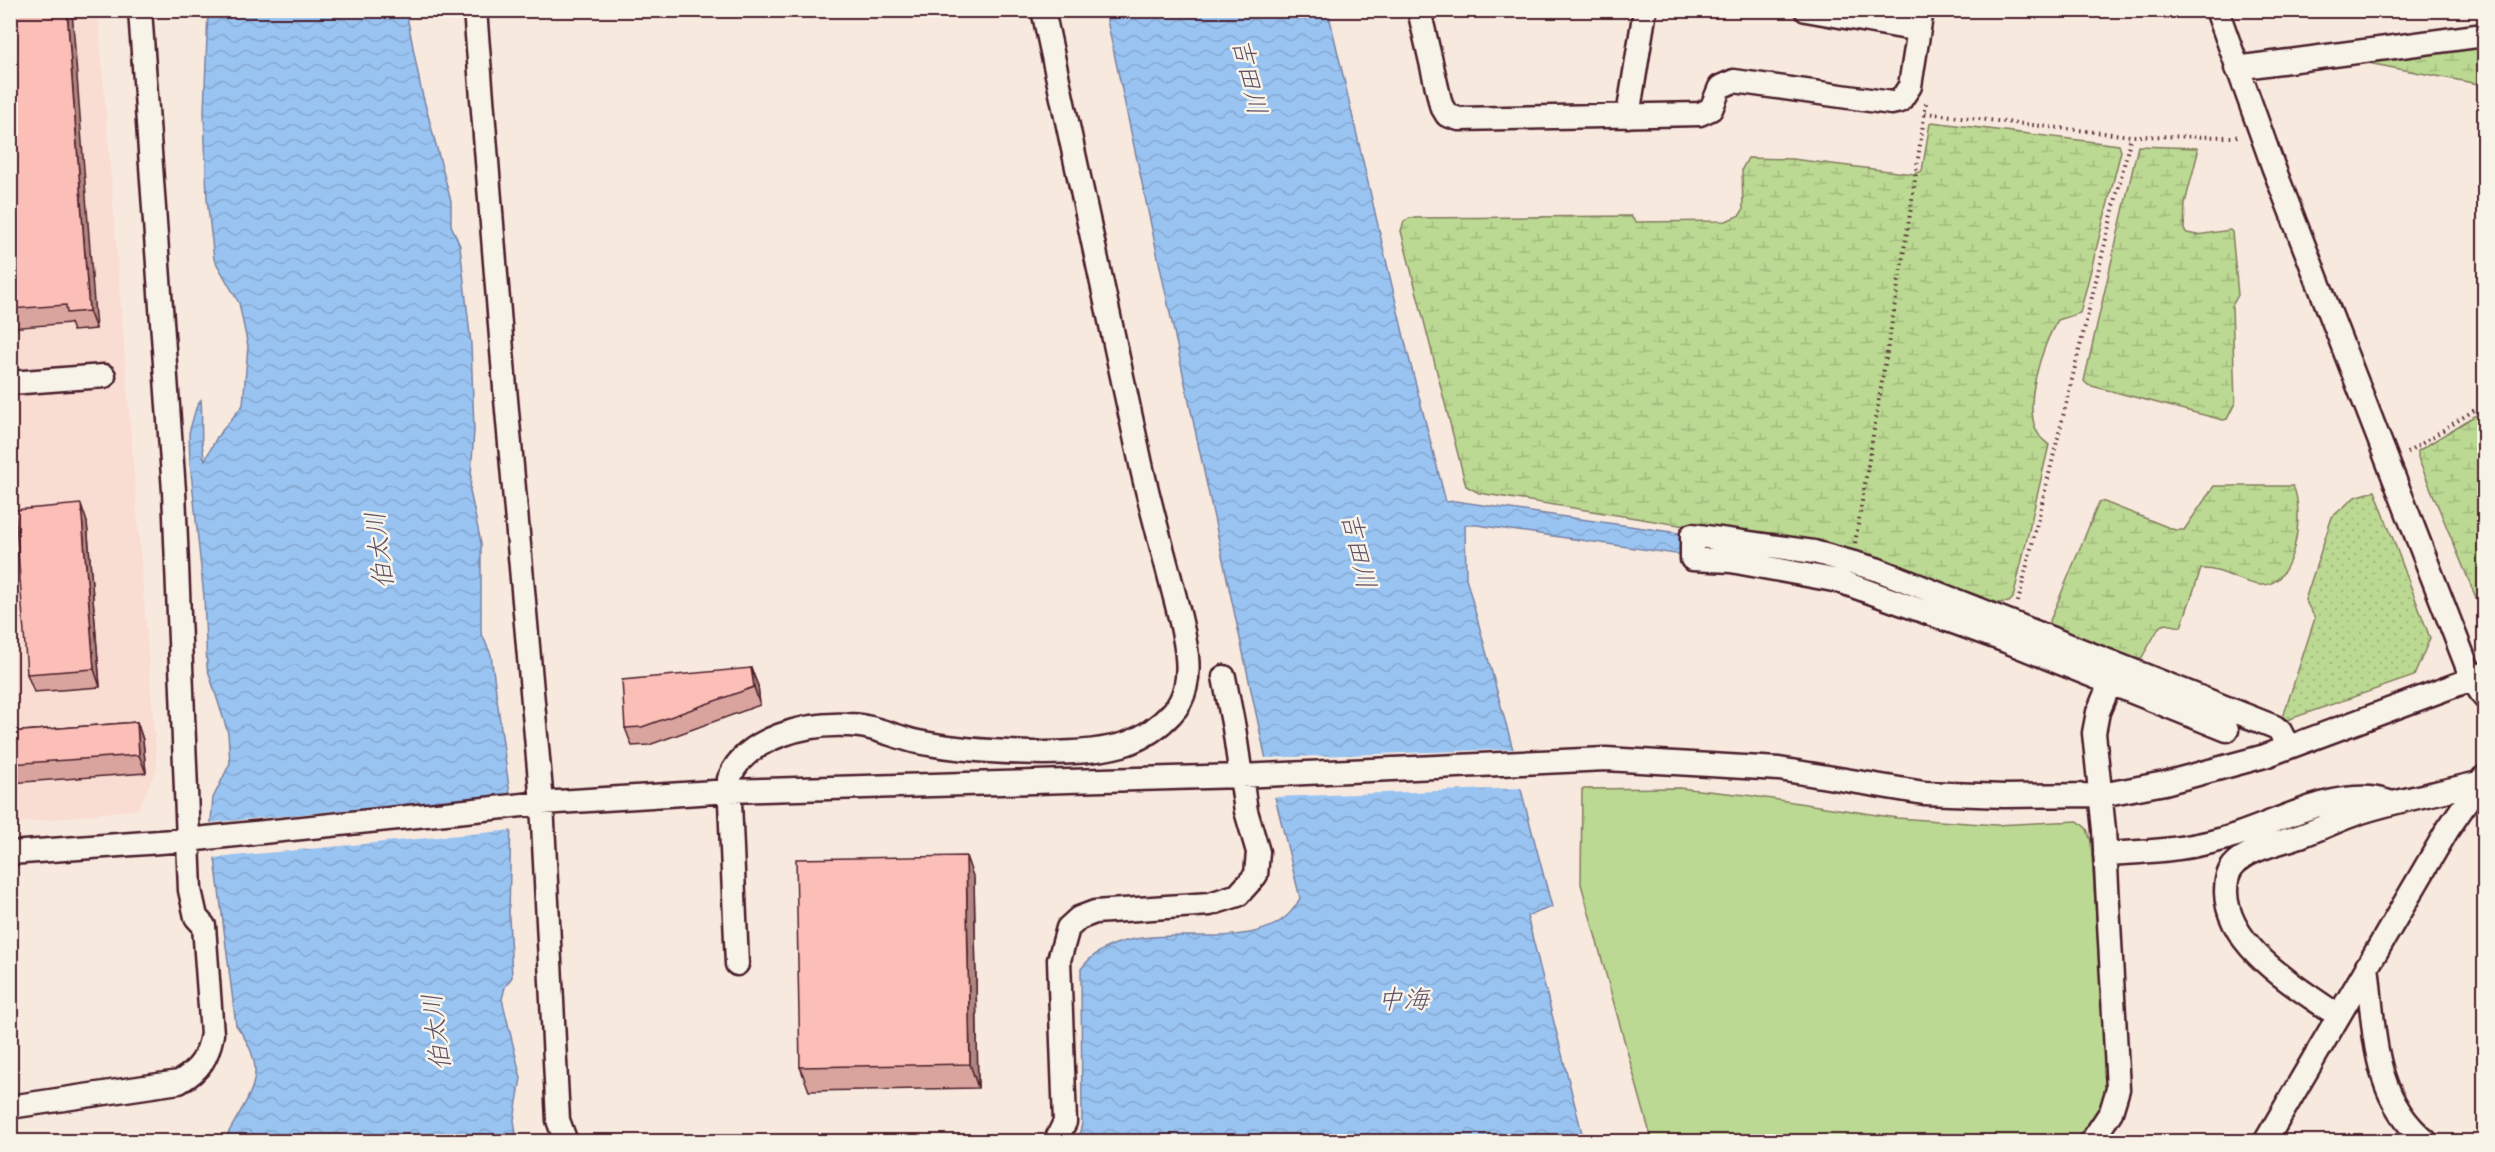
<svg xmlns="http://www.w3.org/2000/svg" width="2495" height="1152" font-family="Mynerve,'Klee One',sans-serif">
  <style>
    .built { fill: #f9dcd2 }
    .grass { fill: url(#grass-dots); stroke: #827c5e; stroke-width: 1.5 }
    .wetland { fill: url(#wetland-marsh); stroke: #827c5e; stroke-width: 1.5 }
    .park { fill: #bbd992; stroke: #827c5e; stroke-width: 1.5 }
    .water { fill: url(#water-waves); stroke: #7982a2; stroke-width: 1.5 }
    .pier { fill: #f8e9de }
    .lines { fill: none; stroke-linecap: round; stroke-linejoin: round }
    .stream { stroke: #7982a2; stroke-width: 7 }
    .minor-casing { stroke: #4a1f2b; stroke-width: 27 }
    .path { stroke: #4a1f2b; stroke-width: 4; stroke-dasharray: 1.5 4.5; stroke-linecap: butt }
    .minor { stroke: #f7f3e8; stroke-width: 22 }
    .wall { fill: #d8a49d; stroke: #4a1f2b; stroke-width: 1.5 }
    .shaded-wall { fill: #b08680; stroke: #4a1f2b; stroke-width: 1.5 }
    .building { fill: #fbbfb7; stroke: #4a1f2b; stroke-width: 1.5 }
    .labels { text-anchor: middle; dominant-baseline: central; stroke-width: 5; stroke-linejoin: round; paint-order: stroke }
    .water-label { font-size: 26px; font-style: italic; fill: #625167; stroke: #f7f3e8 }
  </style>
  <defs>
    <pattern id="grass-dots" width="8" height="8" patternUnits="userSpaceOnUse" patternTransform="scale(1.5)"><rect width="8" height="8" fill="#bbd992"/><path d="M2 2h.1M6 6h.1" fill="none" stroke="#a2ba7e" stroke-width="1.8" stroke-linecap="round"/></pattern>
    <pattern id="wetland-marsh" width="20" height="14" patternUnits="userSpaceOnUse" patternTransform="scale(1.5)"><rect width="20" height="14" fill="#bbd992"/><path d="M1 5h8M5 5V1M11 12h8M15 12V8" fill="none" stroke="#a2ba7e"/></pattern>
    <pattern id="water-waves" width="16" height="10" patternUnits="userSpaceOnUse" patternTransform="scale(1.5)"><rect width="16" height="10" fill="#99c4f2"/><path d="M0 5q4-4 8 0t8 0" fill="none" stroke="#85a8d0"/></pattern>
  </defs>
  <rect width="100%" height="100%" fill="#f8e9de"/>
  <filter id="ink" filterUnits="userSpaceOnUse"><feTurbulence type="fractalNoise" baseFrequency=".0167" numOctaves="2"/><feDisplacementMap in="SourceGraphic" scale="12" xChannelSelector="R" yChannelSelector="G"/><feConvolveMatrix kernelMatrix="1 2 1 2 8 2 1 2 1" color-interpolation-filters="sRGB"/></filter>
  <g filter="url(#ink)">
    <path class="built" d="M 10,11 L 98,11 L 157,768 L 138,809 L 11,824 Z"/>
    <path class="grass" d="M 2375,491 L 2430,638 L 2414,676 L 2287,720 L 2283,717 L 2315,618 L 2305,600 L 2332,517 L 2355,497 Z"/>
    <path class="wetland" d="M 2484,44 L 2484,85 L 2352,60 Z
      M 1932,122 L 2119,145 L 2121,151 L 2080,313 L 2058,320 C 2042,344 2021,409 2039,435 C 2041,439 2046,442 2049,445 L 2013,598 L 2009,602 L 1999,603 L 1867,555 L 1479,493 L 1466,486 L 1401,231 L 1404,221 L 1410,218 L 1631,216 L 1635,222 L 1726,221 L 1740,215 L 1743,210 L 1742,169 L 1748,158 L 1792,159 L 1913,174 L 1922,171 L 1930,123 Z
      M 2138,146 L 2197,148 L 2198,152 L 2185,203 L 2184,230 L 2187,233 L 2197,235 L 2230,230 L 2232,232 L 2238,295 L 2232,306 L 2235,403 L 2227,419 L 2223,420 L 2088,385 L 2084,381 Z
      M 2484,410 L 2484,617 L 2418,458 L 2418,451 Z
      M 2214,486 L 2293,486 C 2305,510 2296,588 2260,585 C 2240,583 2222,568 2201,569 L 2181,627 L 2166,624 L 2160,626 L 2141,659 L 2136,661 L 2050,627 L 2049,623 L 2099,502 L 2102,501 L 2175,530 L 2184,530 Z"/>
    <path class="park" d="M 1679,788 L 1746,795 L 1897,818 L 1996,825 L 2078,821 L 2087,829 L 2091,842 L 2108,1093 L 2106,1101 L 2075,1141 L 1652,1141 L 1581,884 L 1582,789 Z"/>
    <path class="water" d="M 208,11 L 406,11 L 421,89 L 451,201 L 451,225 L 460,246 L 471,344 L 474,430 L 470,491 L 481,543 L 481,632 L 491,655 L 511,802 L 210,832 L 213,798 L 230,763 L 228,733 L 207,667 L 204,597 L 190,462 L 189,433 L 196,408 L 201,400 C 203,420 199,441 205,460 L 217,437 L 243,405 L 248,346 L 239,303 L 214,259 L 207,199 L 204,112 Z
      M 1105,11 L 1328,11 L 1407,350 L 1446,502 L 1455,501 L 1685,534 L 1682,555 L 1477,525 L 1465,525 L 1466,578 L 1515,757 L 1268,769 Z
      M 1516,771 L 1552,907 L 1527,916 L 1584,1141 L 1077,1142 L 1082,1124 L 1081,969 C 1131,901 1264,973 1300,898 L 1271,781 Z
      M 511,815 L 509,917 L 512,977 L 505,987 L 502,999 L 521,1078 L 514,1120 L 517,1141 L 224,1141 C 249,1093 273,1075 236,1025 L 213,843 Z"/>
    <path class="pier" d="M 1516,749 L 1518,757 L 1266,770 L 1263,758 Z
      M 1519,770 L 1523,788 L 1272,797 L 1268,781 Z
      M 514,794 L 514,801 L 207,833 L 208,823 Z
      M 514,815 L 514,830 L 212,858 L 210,843 Z"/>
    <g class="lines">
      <path class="stream" d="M 1793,561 L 1826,566
        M 1860,576 L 1895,588
        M 2228,721 L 2255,730"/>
      <defs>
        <path id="minor" d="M 475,10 L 505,388 L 542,803 L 558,1120 L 566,1142
          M 1419,10 L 1441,105 L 1447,115 L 1459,119 L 1700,114 L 1711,109 L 1720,87 L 1734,81 L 1891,103 L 1900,101 L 1910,86 L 1922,10
          M 1806,10 L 1919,30
          M 2236,68 L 2484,35
          M 1628,116 L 1645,10
          M 10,383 L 104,376
          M 1734,548 L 1731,561 L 1839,581 L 2006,641 L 2227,730
          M 1731,561 L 1692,559 L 1692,535 L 1814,552 L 1876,569 L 2275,727 L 2280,731 L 2288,747
          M 2484,674 L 2472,679 L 2484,697
          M 10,853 L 187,840 L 542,803 L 730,791 L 1240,776 L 1606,759 L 1779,769 L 1924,793 L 2004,796 L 2101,795 L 2165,783 L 2265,756 L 2472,679 L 2273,166 L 2217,10
          M 2105,854 C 2145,852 2184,850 2223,839 C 2272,826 2340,784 2389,802
          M 737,964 L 729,779 C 745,737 808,723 848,725 C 872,725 895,737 918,742 C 969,752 1079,760 1128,743 C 1144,737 1160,726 1172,713 C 1186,699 1189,676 1187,657 C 1185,633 1178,610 1172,586 C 1162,547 1151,509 1142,469 C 1109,317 1076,164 1043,10
          M 2367,966 C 2375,1031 2372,1098 2427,1142
          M 2338,1016 C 2298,987 2227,948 2226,892 C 2226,883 2227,873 2233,866 C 2249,848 2281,843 2303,835 C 2322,828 2340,819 2358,813 C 2397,800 2439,793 2478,783
          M 10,1107 L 179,1082 C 200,1070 208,1057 212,1034 L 204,926 L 196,917 L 190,890 L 174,491 L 140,10
          M 1055,1142 L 1065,1122 L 1059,960 L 1068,928 L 1079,918 L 1095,912 L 1210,904 L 1238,895 L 1256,875 L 1258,852 L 1246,811 L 1234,728 L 1224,677
          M 2091,1142 L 2111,1112 L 2118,1089 L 2104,830 L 2094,733 L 2098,712 L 2111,681
          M 2265,1142 L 2448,829 L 2483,778"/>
      </defs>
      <use href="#minor" class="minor-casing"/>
      <path class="path" d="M 1925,113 L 2131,136 L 2234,137 L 2240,135
        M 2407,453 L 2484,404
        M 1855,543 L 1910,214 L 1926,103
        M 2018,602 L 2131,136"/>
      <use href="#minor" class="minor"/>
    </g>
    <path class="wall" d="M 10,10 L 96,329 L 73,331 L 70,323 L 10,328 Z
      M 87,522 L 100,687 L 34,692 L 27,674 Z
      M 751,668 L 758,686 L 760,705 L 649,745 L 632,746 L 625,728 Z
      M 137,722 L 143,740 L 146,773 L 10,783 L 10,732 Z
      M 974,879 L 978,1088 L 809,1091 L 800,1067 Z"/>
    <path class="shaded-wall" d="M 67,10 L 72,10 L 96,329 L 89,311 Z
      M 81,504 L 87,522 L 100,687 L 94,669 Z
      M 751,668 L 758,686 L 760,705 L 754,687 Z
      M 137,722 L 143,740 L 146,773 L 139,755 Z
      M 966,856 L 974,879 L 978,1088 L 970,1064 Z"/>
    <path class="building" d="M 10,10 L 67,10 L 89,311 L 67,313 L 66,305 L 10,309 Z
      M 81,504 L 94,669 L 27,674 L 15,510 Z
      M 751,668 L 754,687 L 642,727 L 625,728 L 622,680 Z
      M 137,722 L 139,755 L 10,764 L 10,732 Z
      M 966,856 L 970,1064 L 800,1067 L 796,859 Z"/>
  </g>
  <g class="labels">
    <g class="water-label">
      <text transform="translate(1248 77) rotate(77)">吉田川</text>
      <text transform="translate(381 550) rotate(-97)">伯太川</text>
      <text transform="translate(1357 551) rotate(77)">吉田川</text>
      <text x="1403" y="1001">中海</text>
      <text transform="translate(438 1032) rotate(-97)">伯太川</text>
    </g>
  </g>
  <rect width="2495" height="1152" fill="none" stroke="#f7f3e8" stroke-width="36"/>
  <rect x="18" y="18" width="2459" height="1116" fill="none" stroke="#4a1f2b" stroke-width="2" filter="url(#ink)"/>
</svg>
